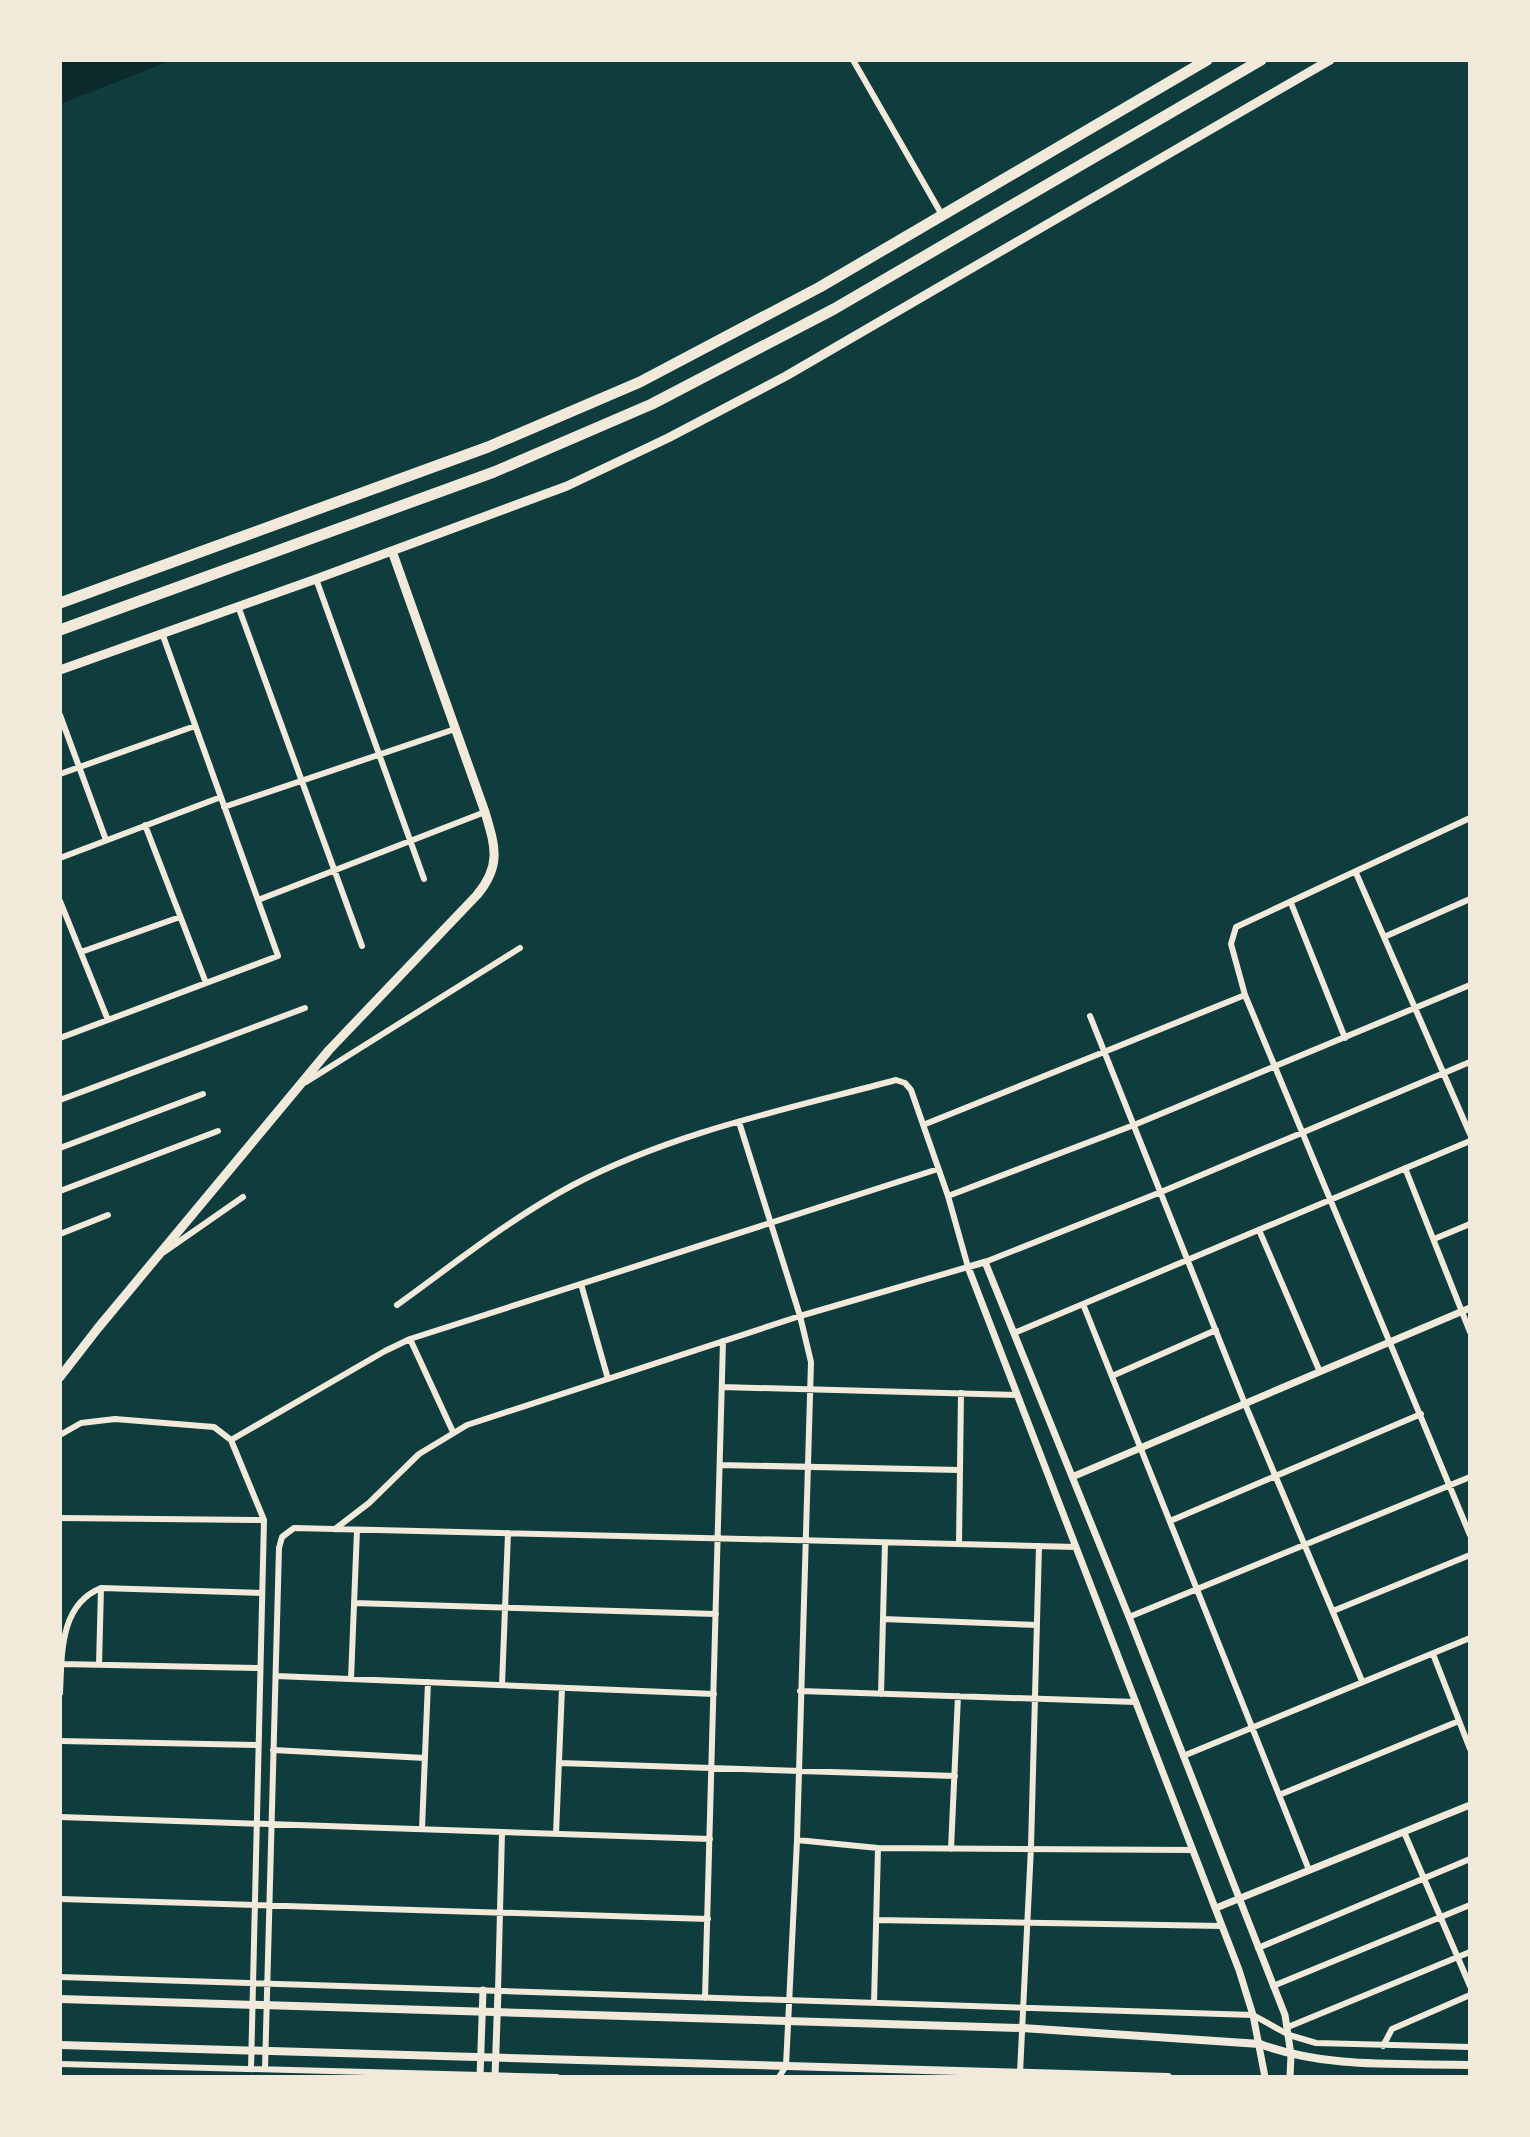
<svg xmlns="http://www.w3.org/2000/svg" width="1530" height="2137" font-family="'Source Sans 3',sans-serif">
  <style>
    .water { fill: #0a2a2b }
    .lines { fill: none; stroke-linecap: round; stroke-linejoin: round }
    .minor { stroke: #f1e9da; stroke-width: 6 }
    .tertiary { stroke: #f1e9da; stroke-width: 7 }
    .secondary { stroke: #f1e9da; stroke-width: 8 }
    .primary { stroke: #f1e9da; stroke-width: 9 }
    .motorway { stroke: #f1e9da; stroke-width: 11 }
  </style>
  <rect width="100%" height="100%" fill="#0f3d3e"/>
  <path class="water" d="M 60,60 L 172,60 L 60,104 Z"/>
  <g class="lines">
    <path class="minor" d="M 853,60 L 942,215
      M 316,579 L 424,879
      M 238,606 L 362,946
      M 60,715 L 106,840
      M 60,774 L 195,726
      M 224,807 L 455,729
      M 1470,818 L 1236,927 L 1231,944 L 1245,995 L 1470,1535
      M 145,825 L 206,983
      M 60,858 L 221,797
      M 1356,873 L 1470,1134
      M 258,900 L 485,812
      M 60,901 L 108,1020
      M 1291,903 L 1345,1038
      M 1384,937 L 1470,899
      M 81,952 L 180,917
      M 1090,1016 L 1245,1404 L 1362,1681
      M 60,1038 L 278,956 L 162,633
      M 306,1082 L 520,948
      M 60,1100 L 305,1008
      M 739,1122 L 800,1316 L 811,1362 L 797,1840 L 786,2066 L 779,2077
      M 923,1125 L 1245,995
      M 60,1148 L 203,1094
      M 1405,1168 L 1470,1332
      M 60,1191 L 218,1131
      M 948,1196 L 1134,1125 L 1470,985
      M 1259,1230 L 1320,1372
      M 60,1234 L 108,1215
      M 1434,1239 L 1470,1224
      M 164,1252 L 243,1197
      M 985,1262 L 1161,1192 L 1470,1062
      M 581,1284 L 608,1379
      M 1083,1304 L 1309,1870
      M 1014,1333 L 1470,1141
      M 410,1339 L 453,1432
      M 1112,1376 L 1216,1330
      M 722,1387 L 1017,1395
      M 60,1435 L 81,1423 L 115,1419 L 214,1427 L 231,1440 L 264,1520 L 251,2069
      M 231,1440 L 385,1351 L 410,1339 L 938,1169
      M 720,1465 L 960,1470
      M 60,1518 L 264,1520
      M 1170,1521 L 1421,1414
      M 335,1529 L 369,1503 L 419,1454 L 467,1425 L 800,1316 L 968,1267 L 948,1196 L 911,1090 L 905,1083 L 896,1080 C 788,1109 673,1132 573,1185 C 511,1218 454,1264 397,1305
      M 959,1544 L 961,1393
      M 354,1603 L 716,1614
      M 1333,1611 L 1470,1555
      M 1129,1617 L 1470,1477
      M 883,1619 L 1037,1625
      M 1433,1654 L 1470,1749
      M 61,1664 L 260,1668
      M 99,1665 L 101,1588
      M 276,1676 L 714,1694
      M 351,1679 L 357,1530
      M 502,1685 L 508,1533
      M 800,1691 L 1136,1702
      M 60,1693 C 62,1655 59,1605 101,1588 L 262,1593
      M 881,1694 L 885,1543
      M 60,1741 L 258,1745
      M 273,1750 L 425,1758
      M 1183,1756 L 1470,1638
      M 559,1763 L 955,1776
      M 1279,1795 L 1459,1721
      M 60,1817 L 710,1839
      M 422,1829 L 428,1682
      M 1404,1832 L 1470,1986
      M 556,1834 L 562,1688
      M 797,1840 L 878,1848 L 1193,1850
      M 951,1849 L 958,1696
      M 60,1899 L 708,1919
      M 876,1920 L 1222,1926
      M 1258,1948 L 1470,1859
      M 60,1977 L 1253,2015 L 1289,2035 L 1316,2043 L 1470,2047
      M 1273,1986 L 1470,1905
      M 498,1991 L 502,1832
      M 705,1998 L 723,1341
      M 874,2003 L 878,1848
      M 1288,2027 L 1470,1952
      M 1383,2046 L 1392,2029 L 1470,1995
      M 60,2064 L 557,2077
      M 265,2069 L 279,1548 L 282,1537 L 294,1528 L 1076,1547
      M 1020,2073 L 1031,1847 L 1039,1546"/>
    <path class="tertiary" d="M 1072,1477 L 1470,1308
      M 1216,1908 L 1470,1805
      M 480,2077 L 483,1990
      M 495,2077 L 498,1991
      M 1265,2077 L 1253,2015 L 1239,1970 L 968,1267 L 985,1262 L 1129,1617 L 1285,2015 L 1291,2055 L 1290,2077"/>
    <path class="secondary" d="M 60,1999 L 1022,2028 L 1260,2044 C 1327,2069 1400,2063 1470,2065
      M 60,2045 L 1168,2077"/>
    <path class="primary" d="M 60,670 L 316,579 L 567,486 L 668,438 L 786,376 L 1330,60
      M 60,1377 L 98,1328 L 329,1050 L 477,895 C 502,865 495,846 485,812 L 392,551"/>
    <path class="motorway" d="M 60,603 L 488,447 L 640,382 L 820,287 L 1207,60
      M 60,630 L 494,472 L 652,404 L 834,309 L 1261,60"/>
  </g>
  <rect width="1530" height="2137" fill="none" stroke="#f1e9da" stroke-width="124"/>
</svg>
